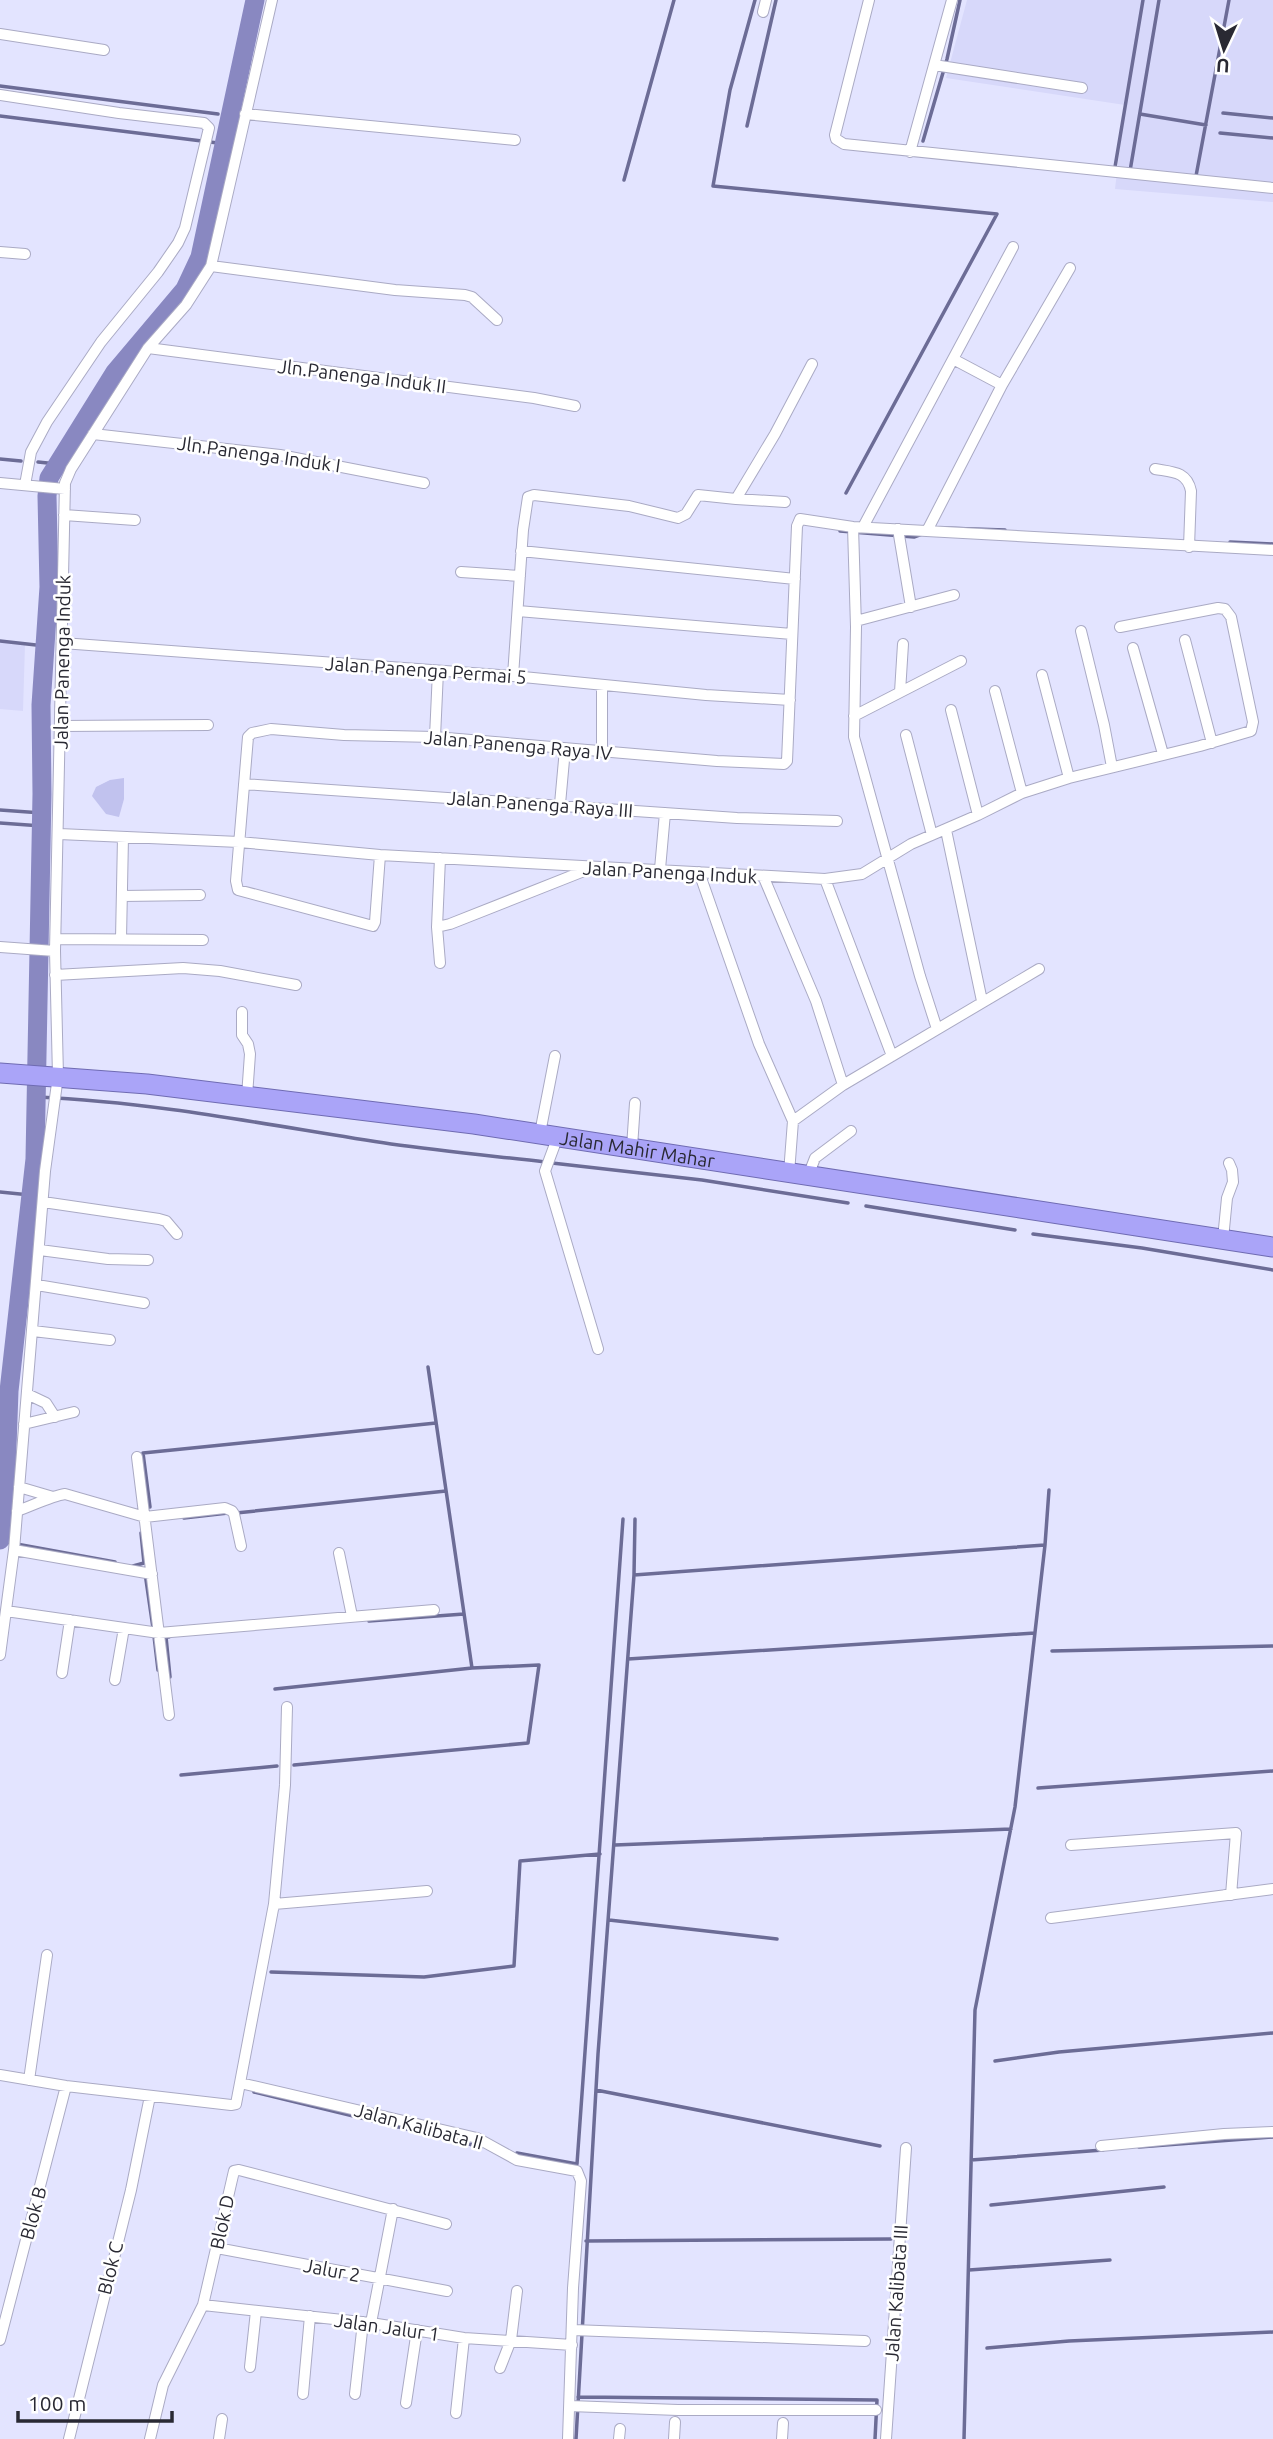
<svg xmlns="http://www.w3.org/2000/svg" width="1273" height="2439" font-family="Ubuntu,sans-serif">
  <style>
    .built { fill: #d7d8fa }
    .green { fill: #c1c2ee }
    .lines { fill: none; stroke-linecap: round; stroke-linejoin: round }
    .stream { stroke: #6c6c96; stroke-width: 3.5 }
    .river { stroke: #8988c1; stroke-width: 19 }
    .minor-casing { stroke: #aaaac4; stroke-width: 12 }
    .trunk-casing { stroke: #6f6bb2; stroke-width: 21 }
    .minor { stroke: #fff; stroke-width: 10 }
    .trunk { stroke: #aaa4f8; stroke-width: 19 }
    .labels { text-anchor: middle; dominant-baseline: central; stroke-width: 5; stroke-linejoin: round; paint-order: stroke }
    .street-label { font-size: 19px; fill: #292933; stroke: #fff }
  </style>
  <rect width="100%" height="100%" fill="#e3e4ff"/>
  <path class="built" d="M 967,0 L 1273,0 L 1273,202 L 1115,189 L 1125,105 L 946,78 Z
    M 0,641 L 25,644 L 23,711 L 0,709 Z"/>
  <path class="green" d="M 124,778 L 124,799 L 119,817 L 106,814 L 92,796 L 96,787 L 110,780 Z"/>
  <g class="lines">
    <path class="stream" d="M 755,0 L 730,90 L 713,186 L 997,214 L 846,493
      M 0,86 L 218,114
      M 1223,113 L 1273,118
      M 1140,114 L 1206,125
      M 0,116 L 218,143
      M 747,126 L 776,0
      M 1220,133 L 1273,138
      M 923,141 L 947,59 L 960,0
      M 1115,167 L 1143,0
      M 1130,171 L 1159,0
      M 1196,176 L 1229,0
      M 624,180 L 674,0
      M 0,459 L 21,461
      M 38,462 L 57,464
      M 943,528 L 1005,530
      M 840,531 L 914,537 L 922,534
      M 1230,542 L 1273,544
      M 0,641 L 45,646
      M 0,810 L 42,813
      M 0,823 L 42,826
      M 42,1052 L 46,858 L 44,764 L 53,596 L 47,496
      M 37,1097 C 156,1102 273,1126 391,1144 C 442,1151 493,1156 545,1162
      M 552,1163 L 702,1180 L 848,1203
      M 0,1192 L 30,1195
      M 866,1206 L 1015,1230
      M 1033,1234 L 1142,1248 L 1273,1270
      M 147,1507 L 150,1507 L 143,1453 L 436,1423
      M 236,1513 L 446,1491
      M 184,1518 L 228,1513
      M 0,1541 L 115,1562
      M 133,1566 L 144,1563 L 141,1533
      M 145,1573 L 153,1628
      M 634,1575 L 1045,1545
      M 369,1621 L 464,1614
      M 154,1636 L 158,1670
      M 1052,1651 L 1273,1646
      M 628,1659 L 1035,1633
      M 166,1677 L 170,1677 L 166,1637 L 169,1637
      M 275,1689 L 472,1668 L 428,1367
      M 294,1765 L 528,1743 L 539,1665 L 472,1668
      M 181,1775 L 277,1766
      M 1038,1788 L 1273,1771
      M 615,1845 L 1011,1829
      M 609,1920 L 777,1939
      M 271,1972 L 424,1977 L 514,1966 L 520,1861 L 600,1854
      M 995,2061 L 1059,2052 L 1273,2033
      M 596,2090 L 880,2146
      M 254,2092 L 481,2147
      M 1139,2147 L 1273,2137
      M 517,2153 L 577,2164 L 623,1519
      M 971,2160 L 1103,2150
      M 991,2205 L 1164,2187
      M 586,2241 L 891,2239
      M 969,2270 L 1110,2260
      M 987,2348 L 1069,2341 L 1273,2332
      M 578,2397 L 877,2400 L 875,2439
      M 576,2439 L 598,2054 L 634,1575 L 635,1519
      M 964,2439 L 975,2010 L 1015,1807 L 1045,1545 L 1049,1490"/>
    <path class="river" d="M 0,1540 L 5,1503 L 9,1391 L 35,1159 L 42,794 L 41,705 L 49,587 L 47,496 L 49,478 L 115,372 L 185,289 L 200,257 L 255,0"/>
    <defs>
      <path id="minor" d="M 869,0 L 835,135 L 836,139 L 844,144 L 1273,188
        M 763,12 L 766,0
        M 0,34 L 104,50
        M 934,65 L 1082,88
        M 0,95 L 119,113 L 204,123 L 209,128 L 185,228 L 178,243 L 158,272 L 101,342 L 47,422 L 31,452 L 25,485
        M 245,114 L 515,140
        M 910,152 L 952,0
        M 0,252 L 25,254
        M 211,266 L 395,290 L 465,295 L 472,297 L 497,320
        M 148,348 L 534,398 L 575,406
        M 953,359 L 1002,385
        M 93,434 L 280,455 L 424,483
        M 1155,469 C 1172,472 1187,471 1191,491 L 1189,547
        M 0,483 L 65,489
        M 736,499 L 785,502
        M 64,515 L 135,520
        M 853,527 L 856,627 L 854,737 L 920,976 L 937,1029
        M 863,527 L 1013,247
        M 898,529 L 911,607
        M 927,531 L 1002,385 L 1070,268
        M 521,551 L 795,579
        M 461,572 L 520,576
        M 518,611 L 792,634
        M 856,621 L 954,595
        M 1081,631 L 1104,725 L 1112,767
        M 1185,640 L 1212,743
        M 62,643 L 513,676 L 706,695 L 790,700
        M 1133,648 L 1163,754
        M 1042,675 L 1069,778
        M 513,676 L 523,530 L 528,497 L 534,495 L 629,506 L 678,518 L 686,514 L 698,495 L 736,499 L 775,434 L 812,364
        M 602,685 L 602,752
        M 995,691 L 1022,793
        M 900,692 L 903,644
        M 951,710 L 978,815
        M 854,716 L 961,661
        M 61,726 L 208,725
        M 906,735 L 932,835
        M 435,737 L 438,671
        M 244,784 L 737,818 L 837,821
        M 560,804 L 565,749
        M 946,830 L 982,1001
        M 59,834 L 239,842 L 380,855 L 825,879 L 862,874 L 911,844 L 978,815 L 1022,793 L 1069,778 L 1200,746 L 1251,731 L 1253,722 L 1231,617 L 1225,609 L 1218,608 L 1120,627
        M 380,855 L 375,922 L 373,926 L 238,890 L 236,881 L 248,737 L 252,733 L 271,729 L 344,735 L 435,737 L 717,761 L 784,764 L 787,761 L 797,526 L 800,519 L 853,527 L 1273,550
        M 440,858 L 437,927 L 450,924 L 589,869
        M 660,869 L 665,813
        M 699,872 L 759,1044 L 793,1121
        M 764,878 L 816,1001 L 843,1085
        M 825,879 L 892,1056
        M 122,896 L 200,895
        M 437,927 L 440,963
        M 56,939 L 203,940
        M 121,939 L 123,837
        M 0,947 L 55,951
        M 55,975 L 183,968 L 220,971 L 296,985
        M 242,1012 L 242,1035 L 248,1044 L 250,1054 L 247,1096
        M 540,1133 L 555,1056
        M 558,1136 L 545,1171 L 598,1349
        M 632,1147 L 635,1103
        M 789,1173 L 793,1121 L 843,1085 L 1039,969
        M 808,1176 L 815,1158 L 851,1131
        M 43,1202 L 159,1219 L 166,1221 L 177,1234
        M 1223,1239 L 1227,1198 L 1233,1182 L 1232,1170 L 1229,1163
        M 40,1250 L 108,1259 L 148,1260
        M 37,1285 L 144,1303
        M 33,1331 L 110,1340
        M 27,1394 L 46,1403 L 55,1417
        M 24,1424 L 74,1412
        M 137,1457 L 169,1715
        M 19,1487 L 53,1497
        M 17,1511 C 32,1506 51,1496 65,1494 L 145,1517 L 225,1508 L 232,1511 L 234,1514 L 241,1546
        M 14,1550 L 152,1574
        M 339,1553 L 352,1616
        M 6,1611 L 159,1633 L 434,1610
        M 0,1655 L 14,1550 L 45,1171 L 58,1076 L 55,951 L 65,483 L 71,469 L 148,348 L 186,305 L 211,266 L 272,0
        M 62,1673 L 70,1620
        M 115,1680 L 124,1628
        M 1071,1845 L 1236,1833 L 1231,1895 L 1225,1895
        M 274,1904 L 427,1891
        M 1051,1918 L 1273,1889
        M 0,2075 L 66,2086 L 231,2105 L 236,2104 L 274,1904 L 285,1785 L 287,1707
        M 29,2080 L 47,1955
        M 240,2083 L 477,2138 L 517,2160 L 577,2171 L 581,2181 L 573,2288 L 568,2439
        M 1101,2146 L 1224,2134 L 1273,2132
        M 217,2248 L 447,2291
        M 203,2305 L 371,2323 L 464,2338 L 572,2345
        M 371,2323 L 393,2209
        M 573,2330 L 865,2341
        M 0,2340 L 66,2086
        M 250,2367 L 256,2311
        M 500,2368 L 511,2340 L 517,2291
        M 303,2394 L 310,2316
        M 355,2394 L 363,2322
        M 406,2403 L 417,2330
        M 570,2406 L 678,2410 L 876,2410
        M 456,2413 L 464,2338
        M 69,2439 L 131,2190 L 150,2096
        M 150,2439 L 163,2385 L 203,2305 L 234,2171 L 239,2170 L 446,2224
        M 219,2439 L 222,2419
        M 619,2439 L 620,2429
        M 674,2439 L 675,2422
        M 782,2439 L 783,2423
        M 886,2439 L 906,2148"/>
      <g id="trunk">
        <path id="s1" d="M 0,1073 L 147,1084 L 474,1124 L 1273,1247"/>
      </g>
    </defs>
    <use href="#minor" class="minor-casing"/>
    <use href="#trunk" class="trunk-casing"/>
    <use href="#minor" class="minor"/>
    <use href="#trunk" class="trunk"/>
  </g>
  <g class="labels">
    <g class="street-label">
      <text transform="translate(362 376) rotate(7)">Jln.Panenga Induk II</text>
      <text transform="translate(259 454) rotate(8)">Jln.Panenga Induk I</text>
      <text transform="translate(62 662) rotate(-89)">Jalan Panenga Induk</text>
      <text transform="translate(426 670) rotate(4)">Jalan Panenga Permai 5</text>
      <text transform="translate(518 745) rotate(5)">Jalan Panenga Raya IV</text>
      <text transform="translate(540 804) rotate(4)">Jalan Panenga Raya III</text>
      <text transform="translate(670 872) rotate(3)">Jalan Panenga Induk</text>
      <text stroke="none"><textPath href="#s1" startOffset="642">Jalan Mahir Mahar</textPath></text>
      <text transform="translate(419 2126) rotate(15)">Jalan Kalibata II</text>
      <text transform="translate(33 2213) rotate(-75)">Blok B</text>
      <text transform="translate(222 2222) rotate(-78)">Blok D</text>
      <text transform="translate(110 2268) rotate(-76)">Blok C</text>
      <text transform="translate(332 2270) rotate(11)">Jalur 2</text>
      <text transform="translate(896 2293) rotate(-86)">Jalan Kalibata III</text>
      <text transform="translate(387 2327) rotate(8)">Jalan Jalur 1</text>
    </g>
  </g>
  <g transform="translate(1224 49) rotate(184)" stroke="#ffffff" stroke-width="5" paint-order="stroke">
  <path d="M0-5L12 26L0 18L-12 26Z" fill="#292933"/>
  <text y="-10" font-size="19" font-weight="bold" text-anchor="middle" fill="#292933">U</text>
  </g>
  <path d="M18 2411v10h154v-10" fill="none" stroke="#292933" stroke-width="3.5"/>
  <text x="28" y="2411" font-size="21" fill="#292933" stroke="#ffffff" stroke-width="5" paint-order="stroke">100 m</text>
</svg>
